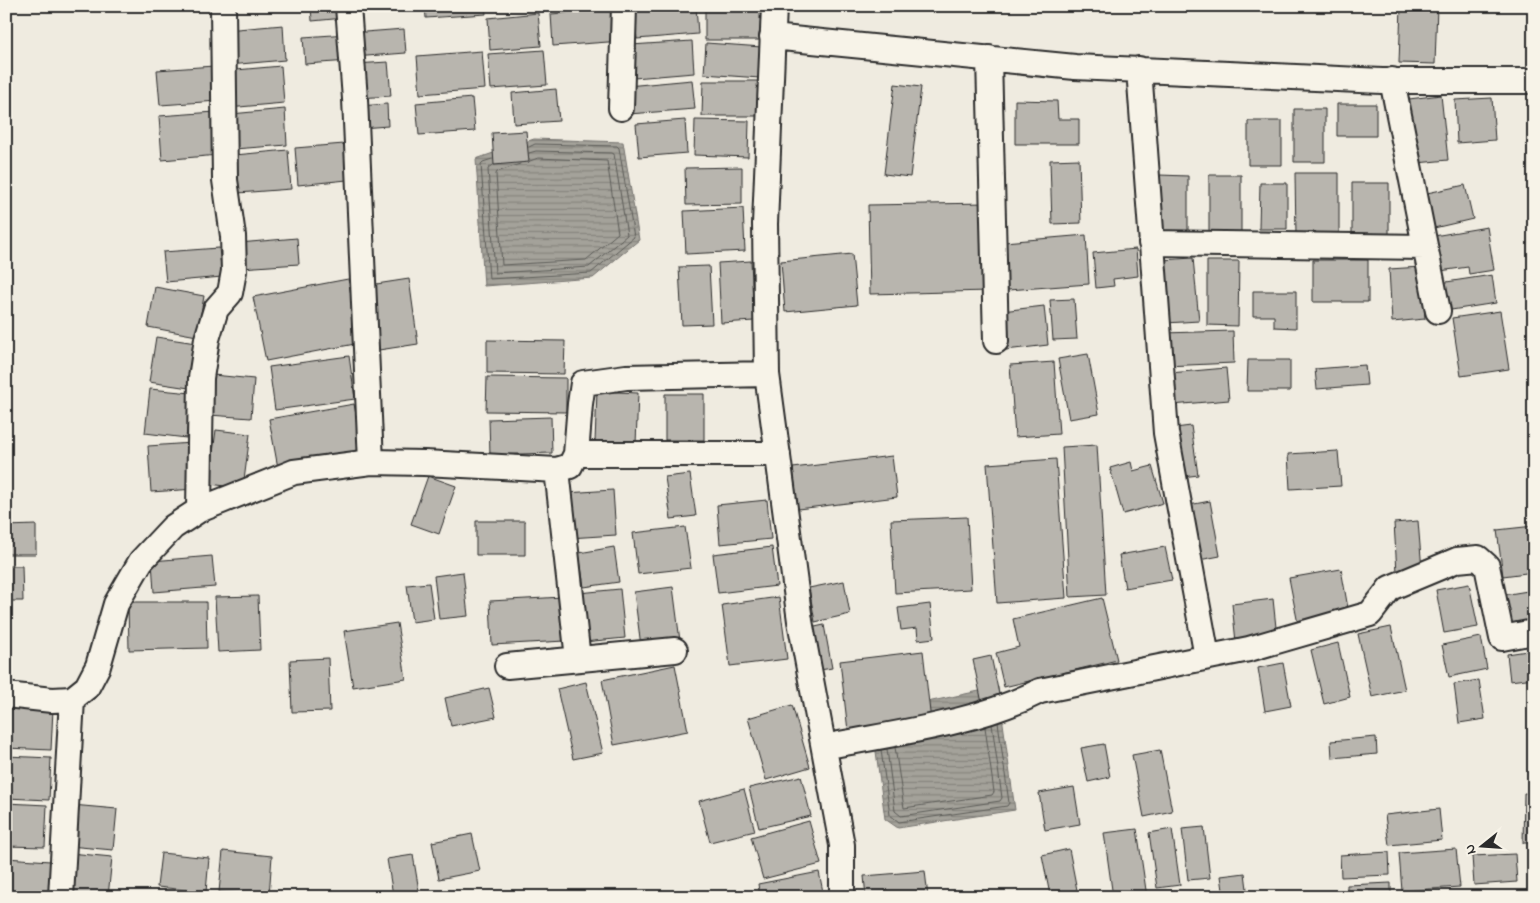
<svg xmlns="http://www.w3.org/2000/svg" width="1540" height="903" font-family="'Indie Flower',sans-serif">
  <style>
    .water { fill: url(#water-rules); stroke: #74726e }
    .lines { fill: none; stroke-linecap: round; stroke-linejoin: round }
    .shore { stroke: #5b5b57; stroke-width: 1 }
    .building { fill: #b8b5ae; stroke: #2b2b2b }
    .street-casing { stroke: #2b2b2b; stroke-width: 28 }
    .street { stroke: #f7f3e8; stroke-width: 24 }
  </style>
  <defs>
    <pattern id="water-rules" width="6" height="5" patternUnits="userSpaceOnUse" patternTransform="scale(1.25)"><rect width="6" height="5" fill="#a4a29a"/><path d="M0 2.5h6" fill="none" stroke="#86847e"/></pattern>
  </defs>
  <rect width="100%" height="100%" fill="#efebe0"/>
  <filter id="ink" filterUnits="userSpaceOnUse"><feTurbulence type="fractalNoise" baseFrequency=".02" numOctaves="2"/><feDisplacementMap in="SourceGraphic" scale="10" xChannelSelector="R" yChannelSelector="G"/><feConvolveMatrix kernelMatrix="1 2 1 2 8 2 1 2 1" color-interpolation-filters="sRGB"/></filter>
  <g filter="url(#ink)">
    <path class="water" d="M 534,139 L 623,142 L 639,240 L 593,278 L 484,286 L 476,159 Z
      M 998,687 L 1015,810 L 898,828 L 885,819 L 871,714 Z"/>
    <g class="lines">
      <path class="shore" d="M 492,159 L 483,162 L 481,164 L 489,279 L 591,273 L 634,237 L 619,148 L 617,146 L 535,144 L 529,147
        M 520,164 L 497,172 L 496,174 L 502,265 L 586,260 L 618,233 L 607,161 L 538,158 L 530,161
        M 493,165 L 488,169 L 495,273 L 589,267 L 627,235 L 614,154 L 612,153 L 536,151 L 529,153
        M 895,747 L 904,808 L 992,795 L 994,792 L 985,727
        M 887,749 L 895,811 L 901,816 L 1000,801 L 1002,798 L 992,724
        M 881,750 L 890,815 L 899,822 L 1007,806 L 1009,803 L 998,722"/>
    </g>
    <path class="building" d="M 156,6 L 205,6 L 156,10 Z
      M 311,6 L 343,6 L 344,18 L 312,21 Z
      M 425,6 L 485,6 L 486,14 L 426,18 Z
      M 493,6 L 526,6 L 493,9 Z
      M 676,6 L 696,6 L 698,34 L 637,39 L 634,10 Z
      M 1401,6 L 1437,6 L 1435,64 L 1399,63 Z
      M 620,8 L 622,41 L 553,46 L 551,14 Z
      M 761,8 L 761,40 L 705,40 L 705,9 Z
      M 538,13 L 541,46 L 490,50 L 488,18 Z
      M 283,25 L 285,60 L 229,65 L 226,30 Z
      M 404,29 L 406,53 L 354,57 L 352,33 Z
      M 348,34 L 350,61 L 305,64 L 303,37 Z
      M 692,41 L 694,73 L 634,78 L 631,45 Z
      M 706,43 L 762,47 L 760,78 L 704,74 Z
      M 544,50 L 547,85 L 491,89 L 488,54 Z
      M 482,51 L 485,89 L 420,94 L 417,56 Z
      M 388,62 L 391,96 L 358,98 L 355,64 Z
      M 214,66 L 218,101 L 160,105 L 157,70 Z
      M 281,66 L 284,103 L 228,108 L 225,71 Z
      M 692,80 L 695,109 L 629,114 L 627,86 Z
      M 703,81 L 758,81 L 758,116 L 702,116 Z
      M 895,84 L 921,87 L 910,177 L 884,174 Z
      M 6,87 L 8,130 L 6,130 Z
      M 556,89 L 559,121 L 514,124 L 512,93 Z
      M 1441,95 L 1448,160 L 1417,163 L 1409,99 Z
      M 472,98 L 475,131 L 419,135 L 416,103 Z
      M 1492,98 L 1495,140 L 1457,143 L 1455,100 Z
      M 1015,100 L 1057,101 L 1058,119 L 1079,119 L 1079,144 L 1015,144 Z
      M 387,104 L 388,126 L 361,128 L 359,106 Z
      M 1337,104 L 1376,104 L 1376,136 L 1337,136 Z
      M 285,109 L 287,145 L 234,149 L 231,114 Z
      M 1294,109 L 1325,109 L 1325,162 L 1294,162 Z
      M 215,112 L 218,155 L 162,160 L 159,116 Z
      M 685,120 L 687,153 L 639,157 L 636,124 Z
      M 695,120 L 749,121 L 748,157 L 694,155 Z
      M 1248,121 L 1282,121 L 1282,165 L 1248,165 Z
      M 526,131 L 529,162 L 494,165 L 492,133 Z
      M 344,144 L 347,180 L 298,185 L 295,148 Z
      M 288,150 L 291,189 L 238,193 L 235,155 Z
      M 1079,159 L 1081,223 L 1052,224 L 1050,160 Z
      M 742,167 L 742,204 L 686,205 L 685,168 Z
      M 1295,173 L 1339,173 L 1339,236 L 1296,236 Z
      M 1159,175 L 1188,176 L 1188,234 L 1159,234 Z
      M 1209,175 L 1241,175 L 1241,233 L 1209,232 Z
      M 1260,183 L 1287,183 L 1287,229 L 1259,229 Z
      M 1352,183 L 1389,183 L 1389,238 L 1352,238 Z
      M 1465,185 L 1473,219 L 1434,228 L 1427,193 Z
      M 987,203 L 989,291 L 870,294 L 868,205 Z
      M 743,208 L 745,251 L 686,254 L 684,211 Z
      M 1487,227 L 1494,270 L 1469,274 L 1468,267 L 1440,271 L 1434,236 Z
      M 1086,235 L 1089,284 L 1008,290 L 1004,242 Z
      M 297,238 L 299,264 L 241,268 L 239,243 Z
      M 219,248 L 222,277 L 166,282 L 163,252 Z
      M 1136,249 L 1138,276 L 1113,279 L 1114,286 L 1096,288 L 1093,253 Z
      M 852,254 L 857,305 L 785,312 L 781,261 Z
      M 1193,258 L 1199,321 L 1166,323 L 1161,260 Z
      M 1313,260 L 1368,260 L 1368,302 L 1313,302 Z
      M 751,261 L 754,321 L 721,323 L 718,263 Z
      M 1207,261 L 1239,261 L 1238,326 L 1207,325 Z
      M 709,266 L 712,324 L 682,325 L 679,267 Z
      M 1421,267 L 1425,319 L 1392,322 L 1389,269 Z
      M 1492,275 L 1496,303 L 1445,311 L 1440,283 Z
      M 348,279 L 360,343 L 266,361 L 253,297 Z
      M 409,279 L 418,344 L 379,350 L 370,285 Z
      M 155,287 L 204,296 L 197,336 L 148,327 Z
      M 1253,291 L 1296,291 L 1296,328 L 1274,327 L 1274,316 L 1253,316 Z
      M 1074,299 L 1077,339 L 1053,340 L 1050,300 Z
      M 1044,306 L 1048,345 L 1006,350 L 1002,311 Z
      M 1500,311 L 1509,369 L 1461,376 L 1452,318 Z
      M 1233,331 L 1234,363 L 1165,366 L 1163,333 Z
      M 156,337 L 196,343 L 189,388 L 149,382 Z
      M 487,340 L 565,341 L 564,374 L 487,373 Z
      M 1088,354 L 1099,414 L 1069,419 L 1058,359 Z
      M 349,356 L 355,399 L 275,410 L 269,367 Z
      M 1248,360 L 1290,360 L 1290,391 L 1247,391 Z
      M 1054,362 L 1059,434 L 1015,437 L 1010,365 Z
      M 1365,365 L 1367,385 L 1317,389 L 1315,369 Z
      M 1226,368 L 1229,400 L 1172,405 L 1170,373 Z
      M 213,375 L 254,379 L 251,418 L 209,415 Z
      M 487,377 L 566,378 L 566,412 L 486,411 Z
      M 150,389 L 191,393 L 186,438 L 145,433 Z
      M 597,391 L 638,393 L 636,444 L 595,442 Z
      M 665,394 L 704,394 L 704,440 L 665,440 Z
      M 354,404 L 363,453 L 278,468 L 269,419 Z
      M 551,417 L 552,453 L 490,455 L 489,419 Z
      M 1191,426 L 1198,475 L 1175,478 L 1167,429 Z
      M 216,430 L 250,434 L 243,488 L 209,484 Z
      M 192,443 L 195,489 L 151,492 L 148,446 Z
      M 1097,445 L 1106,595 L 1070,597 L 1062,447 Z
      M 1338,451 L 1341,486 L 1290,489 L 1288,454 Z
      M 892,456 L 897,497 L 798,509 L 793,468 Z
      M 1056,459 L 1066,598 L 997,603 L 987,464 Z
      M 1131,462 L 1133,471 L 1152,466 L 1163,503 L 1123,514 L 1110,468 Z
      M 690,474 L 696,516 L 671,519 L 665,477 Z
      M 428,476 L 456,486 L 439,534 L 411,524 Z
      M 613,490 L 616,535 L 569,538 L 566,493 Z
      M 767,500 L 771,539 L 720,544 L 717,505 Z
      M 1210,501 L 1220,556 L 1194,561 L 1184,506 Z
      M 967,517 L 971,589 L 895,593 L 891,520 Z
      M 476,521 L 525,521 L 525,555 L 476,555 Z
      M 1418,521 L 1422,570 L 1397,572 L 1394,523 Z
      M 36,525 L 36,554 L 6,554 L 6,526 Z
      M 1534,526 L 1534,572 L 1503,576 L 1497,530 Z
      M 685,527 L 691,568 L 638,574 L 633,533 Z
      M 614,547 L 619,582 L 584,587 L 579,553 Z
      M 772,547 L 777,586 L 718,593 L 713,554 Z
      M 1165,547 L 1172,580 L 1125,588 L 1119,555 Z
      M 212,556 L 215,587 L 154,592 L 152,561 Z
      M 6,566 L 22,566 L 23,601 L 6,601 Z
      M 1341,569 L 1349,614 L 1298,624 L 1289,578 Z
      M 463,572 L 468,616 L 439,619 L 434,576 Z
      M 844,581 L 850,614 L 815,622 L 809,588 Z
      M 429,583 L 434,619 L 412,622 L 407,585 Z
      M 1469,584 L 1478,627 L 1444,633 L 1436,590 Z
      M 673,587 L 680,641 L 641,646 L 634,592 Z
      M 620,589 L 625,638 L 584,642 L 579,593 Z
      M 1534,590 L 1534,622 L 1508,626 L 1503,595 Z
      M 258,596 L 260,650 L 218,652 L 215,597 Z
      M 563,597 L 565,641 L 492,645 L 490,601 Z
      M 779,597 L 787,659 L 730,666 L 722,605 Z
      M 1102,598 L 1117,660 L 1004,687 L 996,653 L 1019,647 L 1013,619 Z
      M 1273,599 L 1277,637 L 1236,642 L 1232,604 Z
      M 128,602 L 206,602 L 207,648 L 129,650 Z
      M 930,604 L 934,638 L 918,640 L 917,628 L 901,630 L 898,608 Z
      M 397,623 L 406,679 L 353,687 L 344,631 Z
      M 824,625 L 832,668 L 814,671 L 806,629 Z
      M 1391,627 L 1405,690 L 1372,697 L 1358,634 Z
      M 1481,637 L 1487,669 L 1449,677 L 1442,645 Z
      M 1338,643 L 1350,697 L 1324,704 L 1311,650 Z
      M 1534,650 L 1534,678 L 1510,681 L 1507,654 Z
      M 923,651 L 931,721 L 848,731 L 840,661 Z
      M 991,656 L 1000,699 L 982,703 L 973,660 Z
      M 328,658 L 330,711 L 292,712 L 290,660 Z
      M 1283,663 L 1291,706 L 1265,711 L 1258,668 Z
      M 675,665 L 688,731 L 614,745 L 602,680 Z
      M 1479,680 L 1485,719 L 1459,723 L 1454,684 Z
      M 586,682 L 603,753 L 573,759 L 557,689 Z
      M 489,688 L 496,717 L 451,726 L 445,698 Z
      M 792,705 L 810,767 L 766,780 L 748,718 Z
      M 6,707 L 53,709 L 51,750 L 6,748 Z
      M 1376,737 L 1377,754 L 1332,758 L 1331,741 Z
      M 1104,744 L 1110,777 L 1088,782 L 1081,748 Z
      M 1160,750 L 1172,811 L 1144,817 L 1132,755 Z
      M 6,756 L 51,758 L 49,800 L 6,798 Z
      M 801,776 L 811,816 L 759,828 L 749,788 Z
      M 1074,787 L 1080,824 L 1045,830 L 1039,793 Z
      M 744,789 L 755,831 L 710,842 L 699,801 Z
      M 1524,793 L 1534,794 L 1534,843 L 1523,843 Z
      M 6,803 L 47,805 L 45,847 L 6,846 Z
      M 72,805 L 117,809 L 113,850 L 69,846 Z
      M 1439,809 L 1442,840 L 1389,845 L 1385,815 Z
      M 809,821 L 821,864 L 763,879 L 751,837 Z
      M 1204,827 L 1210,878 L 1188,880 L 1182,829 Z
      M 1137,829 L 1147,897 L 1113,897 L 1104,833 Z
      M 1172,829 L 1180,885 L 1157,888 L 1149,833 Z
      M 472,834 L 480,871 L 439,879 L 432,842 Z
      M 1069,849 L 1077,890 L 1050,895 L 1042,855 Z
      M 1456,849 L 1460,887 L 1402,891 L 1399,853 Z
      M 223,851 L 272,856 L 269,896 L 219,892 Z
      M 1389,852 L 1390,875 L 1341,877 L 1340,855 Z
      M 70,853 L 112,857 L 108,897 L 67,897 Z
      M 161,853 L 209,858 L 206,892 L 157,887 Z
      M 1515,854 L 1517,882 L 1474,885 L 1472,856 Z
      M 413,855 L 419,891 L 393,895 L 387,859 Z
      M 6,858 L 50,861 L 49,897 L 6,895 Z
      M 925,871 L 928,897 L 866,897 L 864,876 Z
      M 819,872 L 824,897 L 760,897 L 758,884 Z
      M 1245,873 L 1248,897 L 1224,897 L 1221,876 Z
      M 1391,883 L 1391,897 L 1347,897 L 1347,885 Z"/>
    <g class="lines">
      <defs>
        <path id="street" d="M 348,6 L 355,99 L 371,462
          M 774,6 L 765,224 L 767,374 L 800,621 L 842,845 L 842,897
          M 772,37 L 1075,67 L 1382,81 L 1534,81
          M 989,58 L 996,341
          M 1139,69 L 1166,433 L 1207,657
          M 1392,80 L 1438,311
          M 621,108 L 624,6
          M 1151,243 L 1425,247
          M 576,454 L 778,454
          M 557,470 L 578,659
          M 199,510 L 201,378 L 207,339 L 216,309 L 230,293 L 234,271 L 233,236 L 225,180 L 223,6
          M 507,666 L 675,650
          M 6,695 L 52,700 L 72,699 L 87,687 L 98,666 L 116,604 L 141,561 L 173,527 L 199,510 L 294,472 L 371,462 L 424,463 L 557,470 L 570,466 L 576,454 L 580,404 L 583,383 L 626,377 L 767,374
          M 824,747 C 895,733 975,724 1040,691 L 1249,649 L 1370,614 L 1390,588 L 1457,560 L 1478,558 L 1487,566 L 1502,638 L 1534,632
          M 61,897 L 72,699"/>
      </defs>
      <use href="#street" class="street-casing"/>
      <use href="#street" class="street"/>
    </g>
  </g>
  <rect width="1540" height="903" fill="none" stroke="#f7f3e8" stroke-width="25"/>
  <rect x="12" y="12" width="1515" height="878" fill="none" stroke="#2b2b2b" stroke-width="2" filter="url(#ink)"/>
  <g transform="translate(1482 846) rotate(253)" stroke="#f7f3e8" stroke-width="4" paint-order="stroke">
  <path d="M0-4L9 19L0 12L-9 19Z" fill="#2b2b2b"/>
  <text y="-8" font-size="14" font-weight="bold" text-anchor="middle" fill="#2b2b2b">N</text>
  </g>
</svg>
